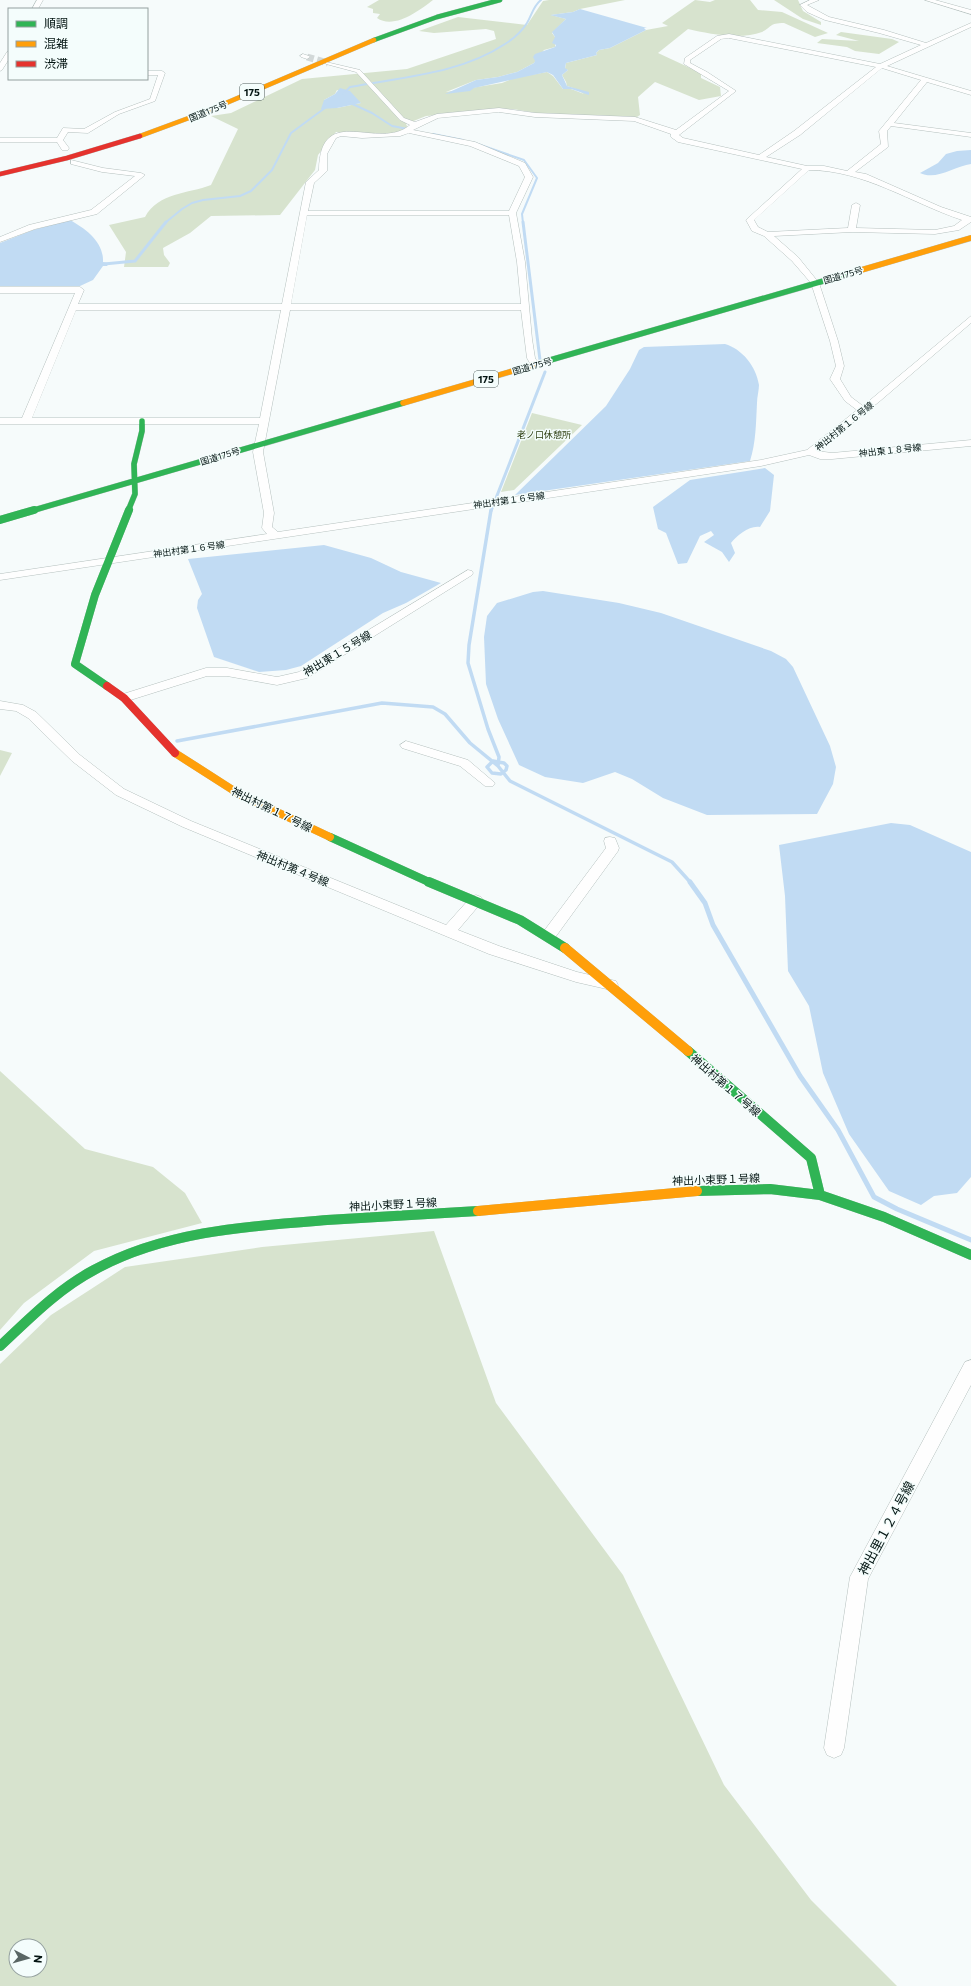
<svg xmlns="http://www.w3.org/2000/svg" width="971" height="1986" font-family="Commissioner,'Noto Sans JP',sans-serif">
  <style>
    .green { fill: #d7e3ce; fill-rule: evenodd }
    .water { fill: #c1dbf3 }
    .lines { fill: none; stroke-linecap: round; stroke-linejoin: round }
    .stream-far3 { stroke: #c1dbf3; stroke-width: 2 }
    .stream-far2 { stroke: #c1dbf3; stroke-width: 3 }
    .stream-far1 { stroke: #c1dbf3; stroke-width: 3.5 }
    .stream { stroke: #c1dbf3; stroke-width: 5 }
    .street-tunnel { stroke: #d2d8d8; stroke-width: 7; stroke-dasharray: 7 3.5; stroke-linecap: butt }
    .street-casing { stroke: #b5c0be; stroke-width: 1 }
    .fast-far3-casing { stroke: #b5c0be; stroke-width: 5 }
    .fast-far2-casing { stroke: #b5c0be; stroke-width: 6 }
    .fast-far1-casing { stroke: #b5c0be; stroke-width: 8 }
    .fast-casing { stroke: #b5c0be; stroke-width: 10 }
    .slow-far3-casing { stroke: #b5c0be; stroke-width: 5 }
    .slow-far2-casing { stroke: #b5c0be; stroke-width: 6 }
    .slow-far1-casing { stroke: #b5c0be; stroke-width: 8 }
    .slow-casing { stroke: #b5c0be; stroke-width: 10 }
    .jam-far1-casing { stroke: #b5c0be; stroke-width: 5 }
    .jam-casing { stroke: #b5c0be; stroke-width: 8 }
    .street { fill: #fefefe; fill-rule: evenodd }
    .fast-far3 { stroke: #30b455; stroke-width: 4.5 }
    .fast-far2 { stroke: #30b455; stroke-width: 5.5 }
    .fast-far1 { stroke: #30b455; stroke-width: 8 }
    .fast { stroke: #30b455; stroke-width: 10 }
    .slow-far3 { stroke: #ff9f0a; stroke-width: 4.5 }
    .slow-far2 { stroke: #ff9f0a; stroke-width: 5.5 }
    .slow-far1 { stroke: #ff9f0a; stroke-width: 8 }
    .slow { stroke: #ff9f0a; stroke-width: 10 }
    .jam-far1 { stroke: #e5322d; stroke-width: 4.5 }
    .jam { stroke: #e5322d; stroke-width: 8 }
    .labels { text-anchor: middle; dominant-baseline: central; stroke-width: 3; stroke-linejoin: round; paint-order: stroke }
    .far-street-label { font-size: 9px; fill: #041513; stroke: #f4fdfc }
    .far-park-label { font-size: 9px; fill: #293b0c; stroke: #f4fdfc }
    .shield { fill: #f4fdfc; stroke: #4c5b59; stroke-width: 1 }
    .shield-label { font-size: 10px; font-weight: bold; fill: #041513 }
    .street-label { font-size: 11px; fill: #041513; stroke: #f4fdfc }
    .near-street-label { font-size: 13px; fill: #041513; stroke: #f4fdfc }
  </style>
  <rect width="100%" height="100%" fill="#f6fbfb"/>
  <path class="green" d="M 379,0 L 433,0 C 420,10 394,30 377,18 L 380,14 L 373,13 L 373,9 L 367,7 Z
    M 549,0 L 625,0 L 580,9 L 573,12 L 551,15 L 566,19 L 552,33 L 555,37 L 555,47 L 544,50 L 534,63 L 517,72 L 498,77 L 476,80 L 446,92 L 502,83 L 514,78 L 547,72 L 553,76 L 563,89 L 571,89 L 584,94 L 576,89 L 567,86 L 566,82 L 562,75 L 568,70 L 565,69 L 566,63 L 597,55 L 596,53 L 599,50 L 610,48 L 646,30 L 668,26 L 662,23 L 695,0 L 710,2 L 715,0 L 750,0 L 758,10 L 782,12 L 828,33 L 815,37 L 784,23 C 769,23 772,27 762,32 C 741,40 709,34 688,29 L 658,53 L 701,73 L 701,78 L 720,87 L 721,96 L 699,100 L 655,82 L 638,97 L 640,115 L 637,117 L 536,113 L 513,109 L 426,116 L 406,124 L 408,128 C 387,138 359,134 336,132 L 318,155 L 315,170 L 280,215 L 211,216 L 190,233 L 163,248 L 164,255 L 170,263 L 168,267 L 124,267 L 126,252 L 109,225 L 145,217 C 159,192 188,194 211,185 L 238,129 L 211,116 L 231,113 L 302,79 L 407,69 L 496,39 L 494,31 L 486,29 L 434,33 L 419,31 L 458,17 L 527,25 L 543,1 ZM 337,90 L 361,103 L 337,108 L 324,100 L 335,94 Z
    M 774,0 L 798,0 L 803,11 L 821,22 L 821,25 L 803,19 Z
    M 841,32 L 892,39 L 899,42 L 879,54 L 855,51 L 847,47 L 817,43 L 822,39 L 859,41 L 836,35 Z
    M 532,413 L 582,425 L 514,490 L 501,492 Z
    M 0,750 L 12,753 L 0,776 Z
    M 0,1071 L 85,1149 L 153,1167 L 185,1193 L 202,1223 L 94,1251 L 24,1303 L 0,1330 Z
    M 434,1231 L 496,1403 L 623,1575 L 724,1785 L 811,1900 L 897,1986 L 0,1986 L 0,1364 L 51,1315 L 125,1267 L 262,1247 ZM 16,1946 L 40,1946 L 40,1970 L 16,1970 Z"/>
  <path class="water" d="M 580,9 L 647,28 L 644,28 L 646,30 L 610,48 L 599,50 L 596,53 L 597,55 L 566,63 L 565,68 L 568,70 L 562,75 L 567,86 L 589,92 L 589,95 L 571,89 L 563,89 L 553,75 L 547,72 L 474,88 L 470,91 L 445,94 L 476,80 L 498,77 L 517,72 L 534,63 L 535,61 L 533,57 L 535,54 L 555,47 L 556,45 L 552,43 L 555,37 L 552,32 L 566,19 L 550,15 L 573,12 Z
    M 340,88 L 350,91 L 361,103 L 337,108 L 321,109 L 324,100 L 335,94 Z
    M 971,150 L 971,164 C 955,166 936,181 920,173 L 938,163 L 946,154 L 957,151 Z
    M 70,220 C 86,229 104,242 103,262 L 109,263 L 107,266 L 103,266 L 93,280 L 80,286 L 0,286 L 0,243 L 33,230 Z
    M 725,344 C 742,349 756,366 759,385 C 759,390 757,397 757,403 C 756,422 756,443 750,461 L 515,495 L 606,406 L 630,369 L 639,350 L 644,347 Z
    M 765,468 L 774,475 L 770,511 L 760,527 C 750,525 737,535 731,543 L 735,553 L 729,562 L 722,552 L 704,542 L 714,535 L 711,531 L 700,536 L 687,563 L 678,564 L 666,533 L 658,529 L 653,507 L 690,480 Z
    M 324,545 L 371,558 L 401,572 L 441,583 L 406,603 L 383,613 L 301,666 L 286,670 L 259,672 L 214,657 L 197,608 L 198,600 L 202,594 L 188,559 Z
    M 543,591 L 619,603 L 661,613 L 771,651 L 786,659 L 793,667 L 830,746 L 836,767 L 833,784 L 817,814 L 707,815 L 663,798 L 632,779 L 615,772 L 583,783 L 545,777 L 519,765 L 498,719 L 486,684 L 484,637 L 487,616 L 497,603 L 533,592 Z
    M 891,823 L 910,825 L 971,852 L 971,1177 L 957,1193 L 934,1196 L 921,1205 L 889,1191 L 849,1134 L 823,1073 L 809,1006 L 788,971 L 785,896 L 779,845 Z"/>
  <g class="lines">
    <path class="stream-far3" d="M 343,94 L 350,87 C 402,77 460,74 505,44 C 513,39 522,31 527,23 C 532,15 533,6 541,0
      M 348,102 L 372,113 L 392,126 L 408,129
      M 433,134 L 463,140
      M 472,142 L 524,160 L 537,178 L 522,214 L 523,223
      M 165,223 L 182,209 L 192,203 L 203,200 L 240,196 L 251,191 L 272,170 L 291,133 L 329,105"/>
    <path class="stream-far2" d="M 523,222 L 540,360
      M 104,264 L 135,261 L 166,222
      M 491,511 L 545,372"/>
    <path class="stream-far1" d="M 491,510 L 469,645 L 468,663 L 488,729 L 499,757 L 498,766 L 510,781 L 672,862 L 691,883
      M 177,741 L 382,703 L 433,707 L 445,714 L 470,743 L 498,766
      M 493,761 L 504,763 L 507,766 L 506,770 L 501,774 L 492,773 L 487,767 Z"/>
    <path class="stream" d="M 690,882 L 705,903 L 713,925 L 800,1076 L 838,1130 L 874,1197 L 897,1209 L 971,1240"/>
    <path class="street-tunnel" d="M 307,57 L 328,63"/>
    <defs>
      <path id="street" d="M 37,0 L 43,0 L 38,9 L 32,9 Z
        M 810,0 L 819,0 L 807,5 L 829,17 L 884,30 L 926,43 L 971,23 L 971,27 L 887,66 L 971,91 L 971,95 L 927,82 L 894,123 L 971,133 L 971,137 L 891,126 L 887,131 L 888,147 L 855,172 L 866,174 L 941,207 L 971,217 L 971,222 L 959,230 L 935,234 L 852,232 L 774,236 L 798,257 L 819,283 L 838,341 L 844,366 L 840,379 L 851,397 L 863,406 L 971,316 L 971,323 L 880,401 L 817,451 L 832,453 L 971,440 L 971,446 L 832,459 L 820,459 L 809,455 L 761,466 L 0,580 L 0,574 L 267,534 L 262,528 L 264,513 L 253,452 L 259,424 L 0,424 L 0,418 L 22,418 L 75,293 L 0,293 L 0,287 L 80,287 L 84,290 L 78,304 L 282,304 L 306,182 L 319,170 C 320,101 379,152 410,125 L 400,120 L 356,72 L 326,64 L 326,62 L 360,70 L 404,118 L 415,122 L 437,114 L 499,108 L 535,113 L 635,117 L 676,130 L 729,91 L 684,64 L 685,58 L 717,36 L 729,34 L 880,64 L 921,45 L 879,33 L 825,20 L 807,12 L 800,5 ZM 729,38 L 876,67 L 794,131 L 759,155 L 683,138 L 679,135 L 736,91 L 707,72 L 690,63 L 690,60 L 721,39 ZM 882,68 L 921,80 L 879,131 L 881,144 L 847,171 L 824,166 L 807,166 L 766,157 L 800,135 ZM 499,112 L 535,117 L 634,121 L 671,134 L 671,137 L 678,142 L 802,169 L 746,220 L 752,231 L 764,236 L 792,261 L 811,283 L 830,341 L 836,366 L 830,379 L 845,401 L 857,410 L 807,450 L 761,460 L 278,532 L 272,527 L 274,513 L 263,452 L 290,310 L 521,310 L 527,358 L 532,367 L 538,367 L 539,365 L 535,358 L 532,339 L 525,262 L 516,213 L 533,177 L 525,163 L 475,142 L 413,130 L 438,118 ZM 409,133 L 470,146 L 519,166 L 525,177 L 509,211 L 308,211 L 314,183 L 327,171 L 327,154 L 336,138 L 341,136 L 362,138 L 400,136 ZM 809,170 C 864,170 911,203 962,220 L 954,226 L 935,230 L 856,228 L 860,205 L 856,203 L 852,205 L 848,228 L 768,232 L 758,227 L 754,220 ZM 307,215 L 509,215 L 517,262 L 521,304 L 291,304 ZM 76,310 L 281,310 L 260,418 L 32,418 Z
        M 925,0 L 935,0 L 971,10 L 971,14 Z
        M 9,51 L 9,59 L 2,70 L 0,71 L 0,63 L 7,52 Z
        M 303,54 L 309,56 L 310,57 L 307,59 L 301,57 L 300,56 Z
        M 147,71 L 162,71 L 165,73 L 155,101 L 119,114 L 88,133 L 68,132 L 63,140 L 69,148 L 68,150 L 62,150 L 57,142 L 0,142 L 0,138 L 57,138 L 63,128 L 84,129 L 115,112 L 150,99 L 158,75 L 147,75 Z
        M 71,160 L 103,168 L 141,173 L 145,175 L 97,214 L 35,229 L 0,242 L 0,237 L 29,225 L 91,210 L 135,176 L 102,172 L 71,164 Z
        M 468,570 L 472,571 L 473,573 L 472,575 L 307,678 L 277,685 L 227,676 L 207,676 L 124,702 L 118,698 L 120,695 L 206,668 L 227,668 L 277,677 L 299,672 Z
        M 0,701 L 23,705 L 36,712 L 80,755 L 124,789 L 191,821 L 446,925 L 471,897 L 476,895 L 481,897 L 483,900 L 481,903 L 458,930 L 499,946 L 577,972 L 616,981 L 618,985 L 616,989 L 611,990 L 576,982 L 489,954 L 183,827 L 116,795 L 72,761 L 28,718 L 16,711 L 0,709 Z
        M 406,741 L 468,760 L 495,783 L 493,786 L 485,786 L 460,766 L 402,748 L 400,745 Z
        M 610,837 L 615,838 L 619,848 L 618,851 L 554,939 L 549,940 L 544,939 L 542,935 L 544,931 L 606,848 L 604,841 L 605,838 Z
        M 971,1360 L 971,1385 L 868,1579 L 844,1748 L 841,1755 L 834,1758 L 827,1755 L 824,1748 L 850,1577 L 965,1362 Z"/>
      <path id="fast-far3" d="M 374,40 L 437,17 L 500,0"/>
      <path id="fast-far2" d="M 540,363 L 851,273
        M 31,511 L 403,403
        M 128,511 L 135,494 L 134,464 L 142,431 L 142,421"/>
      <path id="fast-far1" d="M 0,520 L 34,510
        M 107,686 L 75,664 L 95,595 L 129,510
        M 330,837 L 431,883"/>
      <path id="fast" d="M 429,882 L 520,920 L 565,948
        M 688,1051 L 811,1158 L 820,1195 L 884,1217 L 971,1255
        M 697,1191 L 770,1189 L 820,1195
        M 0,1346 C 29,1319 58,1289 94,1270 C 165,1231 248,1226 327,1220 C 377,1217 427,1214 478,1211"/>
      <path id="slow-far3" d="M 140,136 L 205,112 L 374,40"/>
      <path id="slow-far2" d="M 851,273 L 971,238
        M 403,403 L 540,363"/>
      <path id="slow-far1" d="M 175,753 L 239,794 L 330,837"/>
      <path id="slow" d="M 565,948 L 688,1051
        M 478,1211 L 697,1191"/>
      <path id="jam-far1" d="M 0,174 L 67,158 L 140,136"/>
      <path id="jam" d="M 107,686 L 124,698 L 175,753"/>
    </defs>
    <use href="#street" class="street-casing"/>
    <use href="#fast-far3" class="fast-far3-casing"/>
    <use href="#fast-far2" class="fast-far2-casing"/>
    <use href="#fast-far1" class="fast-far1-casing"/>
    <use href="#fast" class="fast-casing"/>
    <use href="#slow-far3" class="slow-far3-casing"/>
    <use href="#slow-far2" class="slow-far2-casing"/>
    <use href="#slow-far1" class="slow-far1-casing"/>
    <use href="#slow" class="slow-casing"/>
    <use href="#jam-far1" class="jam-far1-casing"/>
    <use href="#jam" class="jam-casing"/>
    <use href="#street" class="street"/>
    <use href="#fast-far3" class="fast-far3"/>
    <use href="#fast-far2" class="fast-far2"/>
    <use href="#fast-far1" class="fast-far1"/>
    <use href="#fast" class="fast"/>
    <use href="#slow-far3" class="slow-far3"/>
    <use href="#slow-far2" class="slow-far2"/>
    <use href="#slow-far1" class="slow-far1"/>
    <use href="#slow" class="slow"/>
    <use href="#jam-far1" class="jam-far1"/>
    <use href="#jam" class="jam"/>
  </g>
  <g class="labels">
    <g class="far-street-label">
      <text transform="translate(208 111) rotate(-22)">国道175号</text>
      <text transform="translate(843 275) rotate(-16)">国道175号</text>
      <text transform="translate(532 366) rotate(-16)">国道175号</text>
      <text transform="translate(844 426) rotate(-39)">神出村第１６号線</text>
      <text transform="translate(890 450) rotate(-6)">神出東１８号線</text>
      <text transform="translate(220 456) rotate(-17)">国道175号</text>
      <text transform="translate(509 500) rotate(-8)">神出村第１６号線</text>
      <text transform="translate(189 549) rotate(-8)">神出村第１６号線</text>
    </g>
    <g class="far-park-label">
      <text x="544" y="434">老ノ口休憩所</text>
    </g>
    <g class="shield">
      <rect x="240" y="84" width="24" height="16" rx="3"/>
      <rect x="474" y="371" width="24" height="16" rx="3"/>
    </g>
    <g class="shield-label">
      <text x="252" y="92">175</text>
      <text x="486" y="379">175</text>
    </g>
    <g class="street-label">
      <text transform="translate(337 653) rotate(-31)">神出東１５号線</text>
      <text transform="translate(272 809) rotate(26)">神出村第１７号線</text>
      <text transform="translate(293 868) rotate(22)">神出村第４号線</text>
      <text transform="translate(726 1085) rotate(41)">神出村第１７号線</text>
      <text transform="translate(716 1179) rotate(-2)">神出小束野１号線</text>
      <text transform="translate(393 1204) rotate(-3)">神出小束野１号線</text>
    </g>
    <g class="near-street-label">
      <text transform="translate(886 1528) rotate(-62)">神出里１２４号線</text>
    </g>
  </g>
  <rect x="8" y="8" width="140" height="72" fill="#f4fdfc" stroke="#94a09f"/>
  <rect x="16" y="21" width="20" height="6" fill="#30b455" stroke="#94a09f"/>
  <text x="44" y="28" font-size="12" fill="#041513">順調</text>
  <rect x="16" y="41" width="20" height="6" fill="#ff9f0a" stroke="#94a09f"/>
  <text x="44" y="48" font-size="12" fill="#041513">混雑</text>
  <rect x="16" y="61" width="20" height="6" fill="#e5322d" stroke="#94a09f"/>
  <text x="44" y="68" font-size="12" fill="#041513">渋滞</text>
  <g transform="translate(28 1958) rotate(96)"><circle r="19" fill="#f4fdfc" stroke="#94a09f"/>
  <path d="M0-3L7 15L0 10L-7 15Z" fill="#596664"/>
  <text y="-6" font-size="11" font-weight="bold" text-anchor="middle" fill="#041513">N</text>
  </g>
</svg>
